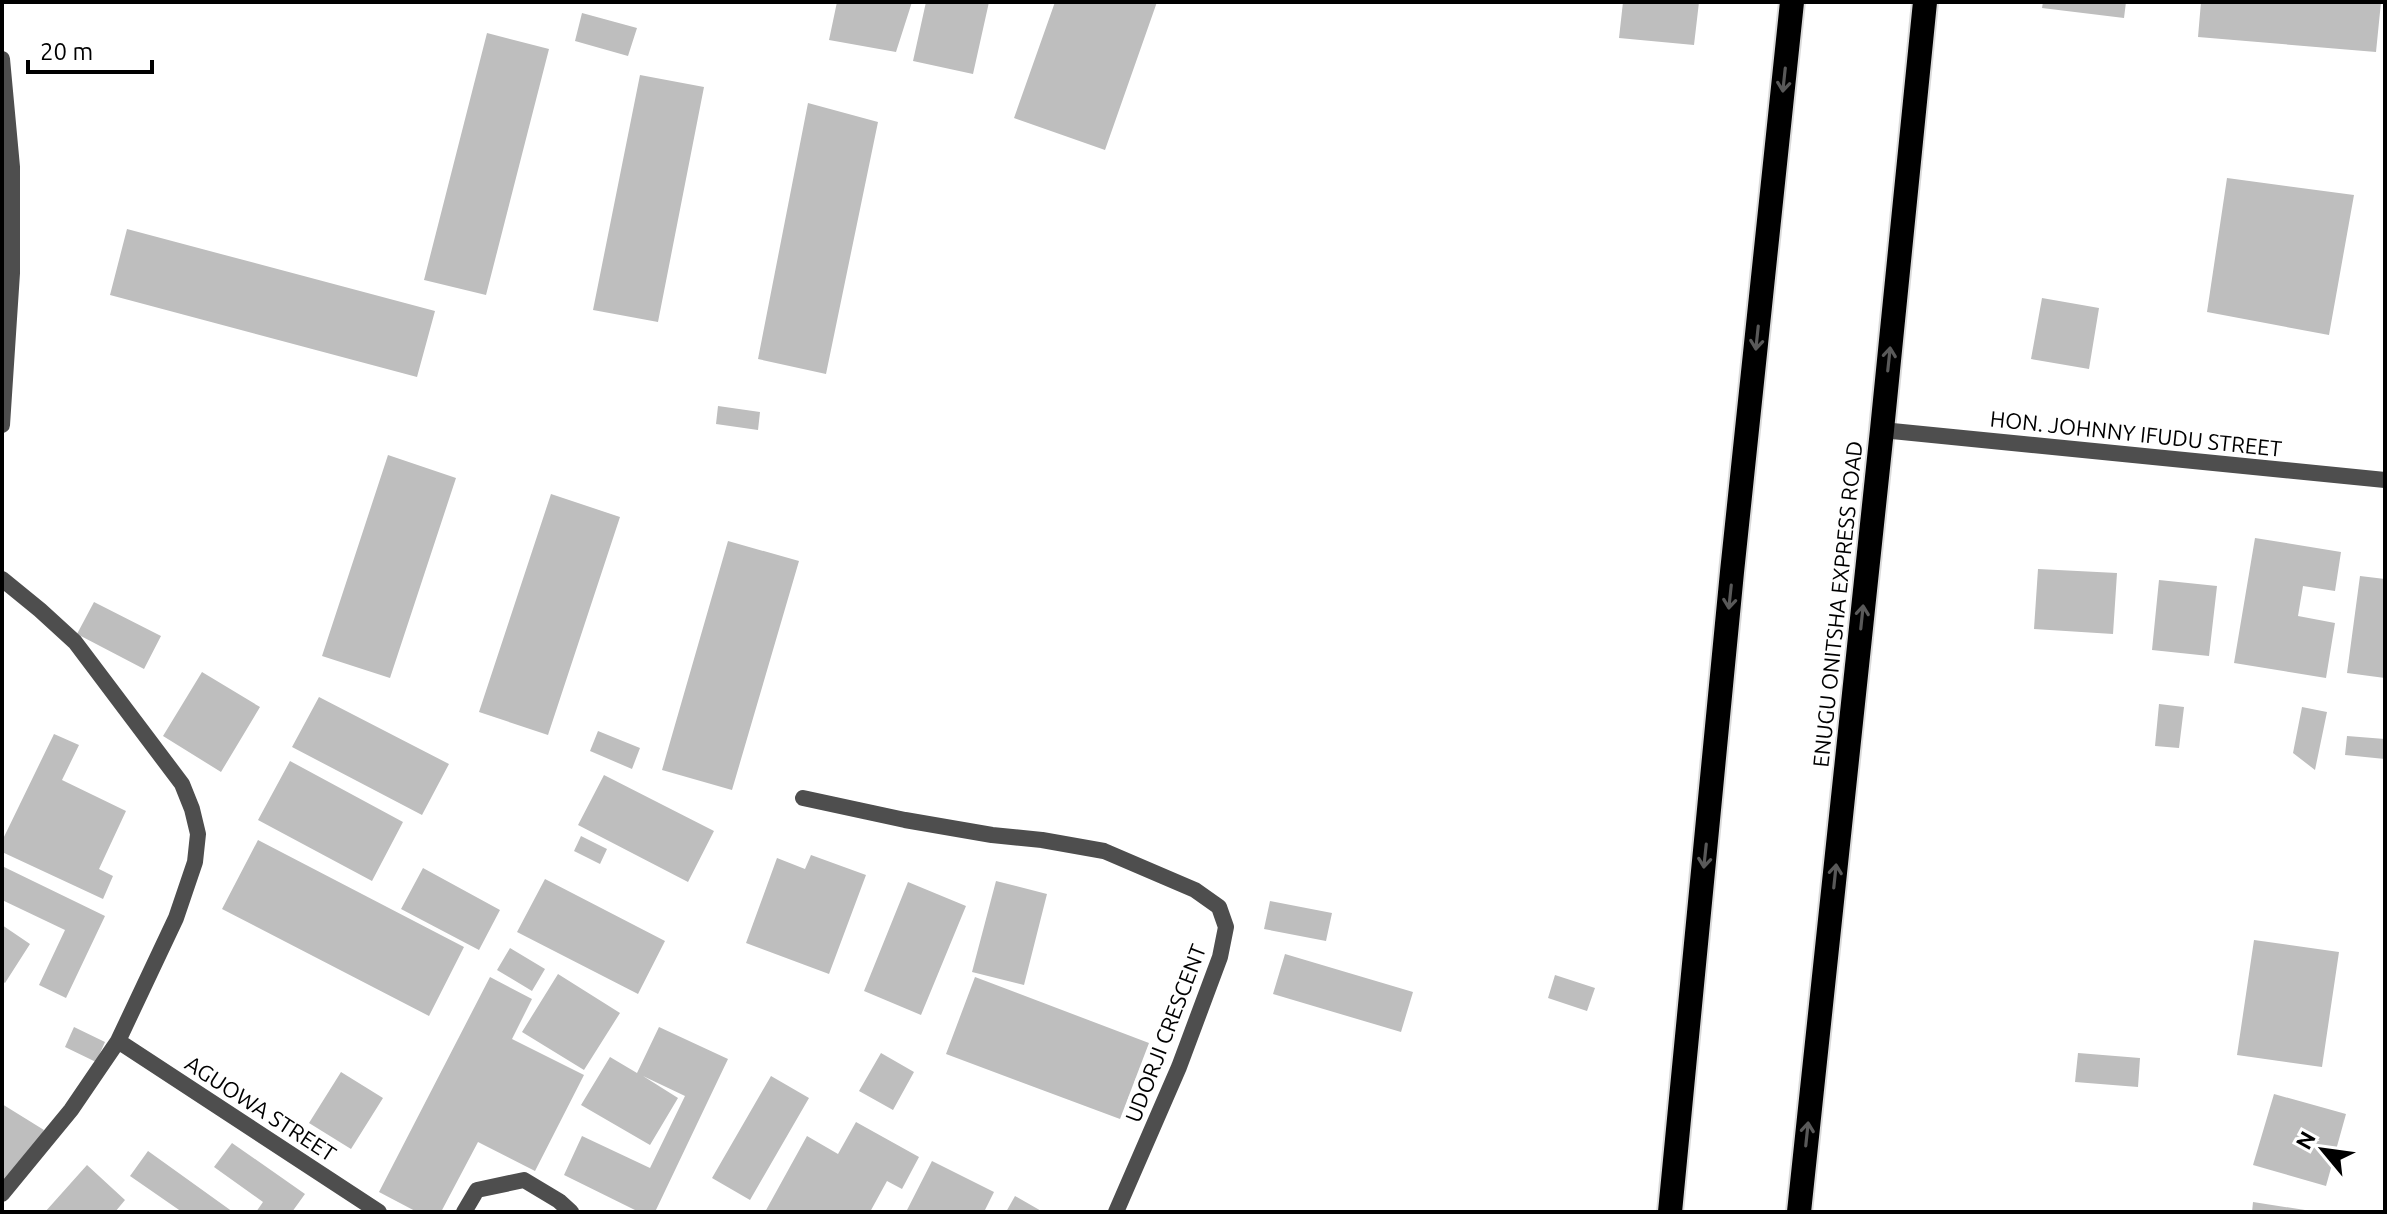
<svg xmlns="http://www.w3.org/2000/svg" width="2387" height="1214" font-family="Ubuntu,sans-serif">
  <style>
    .building { fill: #bebebe }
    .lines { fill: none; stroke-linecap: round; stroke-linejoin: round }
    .highway-casing { stroke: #dbdbdb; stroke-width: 28 }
    .street { stroke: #4e4e4e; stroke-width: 16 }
    .highway { stroke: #000; stroke-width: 24 }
    .oneway { stroke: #595959 }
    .labels { text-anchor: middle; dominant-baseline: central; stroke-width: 8; stroke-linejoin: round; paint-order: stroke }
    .street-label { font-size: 22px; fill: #000; stroke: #fff }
  </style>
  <rect width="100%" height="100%" fill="#fff"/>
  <path class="building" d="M 837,2 L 912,2 L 896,52 L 829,40 Z
    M 926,2 L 989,2 L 973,74 L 913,61 Z
    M 1055,2 L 1157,2 L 1105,150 L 1014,118 Z
    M 1623,2 L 1699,2 L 1694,45 L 1619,38 Z
    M 2043,2 L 2126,2 L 2124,18 L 2042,8 Z
    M 2201,2 L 2381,2 L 2376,52 L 2198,37 Z
    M 582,13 L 637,28 L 628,56 L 575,41 Z
    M 487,33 L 549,49 L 486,295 L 424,280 Z
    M 640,75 L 704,87 L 658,322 L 593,310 Z
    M 808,103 L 878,122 L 826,374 L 758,359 Z
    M 2227,178 L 2354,195 L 2329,335 L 2207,312 Z
    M 127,229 L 435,311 L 417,377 L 110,295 Z
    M 2042,298 L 2099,308 L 2089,369 L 2031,359 Z
    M 718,406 L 760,412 L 758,430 L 716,424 Z
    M 388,455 L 456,478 L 390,678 L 322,656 Z
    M 551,494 L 620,517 L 548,735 L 479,712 Z
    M 2255,538 L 2341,552 L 2335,591 L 2303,586 L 2298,616 L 2335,623 L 2326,678 L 2234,663 Z
    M 728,541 L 799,561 L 732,790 L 662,770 Z
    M 2038,569 L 2117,573 L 2113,634 L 2034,629 Z
    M 2360,576 L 2385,579 L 2385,678 L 2347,673 Z
    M 2159,580 L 2217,586 L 2209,656 L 2152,650 Z
    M 94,602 L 161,636 L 144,669 L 77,634 Z
    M 202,672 L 260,707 L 221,772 L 163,736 Z
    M 319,697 L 449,764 L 422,815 L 292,747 Z
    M 2159,704 L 2184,707 L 2179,748 L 2155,746 Z
    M 2302,707 L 2327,712 L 2315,770 L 2293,753 Z
    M 598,731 L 640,748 L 632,769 L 590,751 Z
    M 54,734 L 79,745 L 62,780 L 126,811 L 99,869 L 113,876 L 103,899 L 2,852 L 2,841 Z
    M 2347,736 L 2385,739 L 2385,759 L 2345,755 Z
    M 290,761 L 403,822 L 372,881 L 258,820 Z
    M 604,775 L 714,831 L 688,882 L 578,825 Z
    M 581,836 L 607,849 L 600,864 L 574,851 Z
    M 258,840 L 464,947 L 429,1016 L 222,909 Z
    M 811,855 L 866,875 L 829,974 L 746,943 L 777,858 L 805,869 Z
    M 2,866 L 105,916 L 66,998 L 39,985 L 65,930 L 2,900 Z
    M 423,868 L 500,910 L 479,950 L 401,909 Z
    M 545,879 L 665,941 L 638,994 L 517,932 Z
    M 996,881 L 1047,894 L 1024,985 L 972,972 Z
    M 908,882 L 966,906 L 921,1015 L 864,991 Z
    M 1270,901 L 1332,913 L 1326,941 L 1264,929 Z
    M 2,925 L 30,944 L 5,983 L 2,981 Z
    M 2254,940 L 2339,952 L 2322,1067 L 2237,1055 Z
    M 510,948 L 545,969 L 532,991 L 497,970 Z
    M 1285,954 L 1413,992 L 1401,1032 L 1273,994 Z
    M 558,974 L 620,1013 L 584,1070 L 522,1032 Z
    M 1555,975 L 1595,988 L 1587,1011 L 1548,998 Z
    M 490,977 L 532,999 L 512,1039 L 584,1075 L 535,1171 L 478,1142 L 441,1212 L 417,1212 L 379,1192 Z
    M 975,977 L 1149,1043 L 1120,1119 L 946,1054 Z
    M 74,1027 L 105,1042 L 96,1062 L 65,1047 Z
    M 659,1027 L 728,1059 L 655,1212 L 639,1212 L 564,1175 L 582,1136 L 650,1168 L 685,1096 L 643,1076 L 678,1098 L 650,1145 L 581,1105 L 610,1057 L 637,1073 Z
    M 881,1053 L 914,1072 L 893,1110 L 859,1091 Z
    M 2078,1053 L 2140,1058 L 2138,1087 L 2075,1082 Z
    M 341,1072 L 383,1098 L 351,1149 L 309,1123 Z
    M 771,1076 L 809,1098 L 750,1200 L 712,1178 Z
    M 2274,1094 L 2346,1114 L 2326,1186 L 2253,1165 Z
    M 2,1104 L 44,1130 L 2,1200 Z
    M 856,1122 L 919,1157 L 902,1189 L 887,1181 L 870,1212 L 765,1212 L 807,1136 L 838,1154 Z
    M 232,1143 L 305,1194 L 292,1212 L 256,1212 L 263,1202 L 214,1167 Z
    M 148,1151 L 233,1212 L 182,1212 L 130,1176 Z
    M 932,1161 L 994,1192 L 984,1212 L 906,1212 Z
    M 87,1165 L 125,1200 L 115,1212 L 45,1212 Z
    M 1015,1196 L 1043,1212 L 1006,1212 Z
    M 2253,1202 L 2305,1210 L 2305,1212 L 2252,1212 Z"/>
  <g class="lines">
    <defs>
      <path id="highway" d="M 1670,1212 L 1732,572 L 1792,2
        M 1799,1212 L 1882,430 L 1925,2"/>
    </defs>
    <use href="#highway" class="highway-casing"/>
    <path class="street" d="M 2,59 L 12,167 L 12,273 L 2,425
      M 1882,430 L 2385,480
      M 2,579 L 40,610 L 75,642 L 182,784 L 192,809 L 198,834 L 195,862 L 176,918 L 118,1041 L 71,1110 L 2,1194
      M 803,798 L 905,820 L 992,835 L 1042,840 L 1104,851 L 1195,890 L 1219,907 L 1226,927 L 1220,957 L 1179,1067 L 1116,1212
      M 118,1041 L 379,1212
      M 464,1212 L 477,1190 L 524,1180 L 559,1201 L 571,1212"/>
    <use href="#highway" class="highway"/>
  </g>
  <defs><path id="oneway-shaft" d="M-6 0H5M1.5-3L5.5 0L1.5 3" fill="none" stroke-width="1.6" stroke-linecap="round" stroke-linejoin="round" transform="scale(2)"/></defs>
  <g class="oneway">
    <use href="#oneway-shaft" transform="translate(1784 80) rotate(96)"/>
    <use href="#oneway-shaft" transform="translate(1757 338) rotate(96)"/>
    <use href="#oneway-shaft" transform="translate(1889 359) rotate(-84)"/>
    <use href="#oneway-shaft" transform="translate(1730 597) rotate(96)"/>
    <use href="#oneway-shaft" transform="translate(1862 617) rotate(-84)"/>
    <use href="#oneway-shaft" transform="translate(1705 856) rotate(96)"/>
    <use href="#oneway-shaft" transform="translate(1835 876) rotate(-84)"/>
    <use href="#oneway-shaft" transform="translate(1807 1134) rotate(-84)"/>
  </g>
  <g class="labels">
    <g class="street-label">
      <text transform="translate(2136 433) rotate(6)">HON. JOHNNY IFUDU STREET</text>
      <text transform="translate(1837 604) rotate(-84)">ENUGU ONITSHA EXPRESS ROAD</text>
      <text transform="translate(1165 1033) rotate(-69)">UDORJI CRESCENT</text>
      <text transform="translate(261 1108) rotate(33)">AGUOWA STREET</text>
    </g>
  </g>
  <rect width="2387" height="1214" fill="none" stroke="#000000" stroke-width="8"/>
  <g transform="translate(2323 1150) rotate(299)" stroke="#ffffff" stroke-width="6" paint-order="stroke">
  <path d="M0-6L14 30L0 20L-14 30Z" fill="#000000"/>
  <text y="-12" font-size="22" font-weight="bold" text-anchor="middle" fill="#000000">N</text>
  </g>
  <path d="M28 60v12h124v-12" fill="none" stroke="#000000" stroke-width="4"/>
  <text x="40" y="60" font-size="24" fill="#000000" stroke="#ffffff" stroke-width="6" paint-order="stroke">20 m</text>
</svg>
